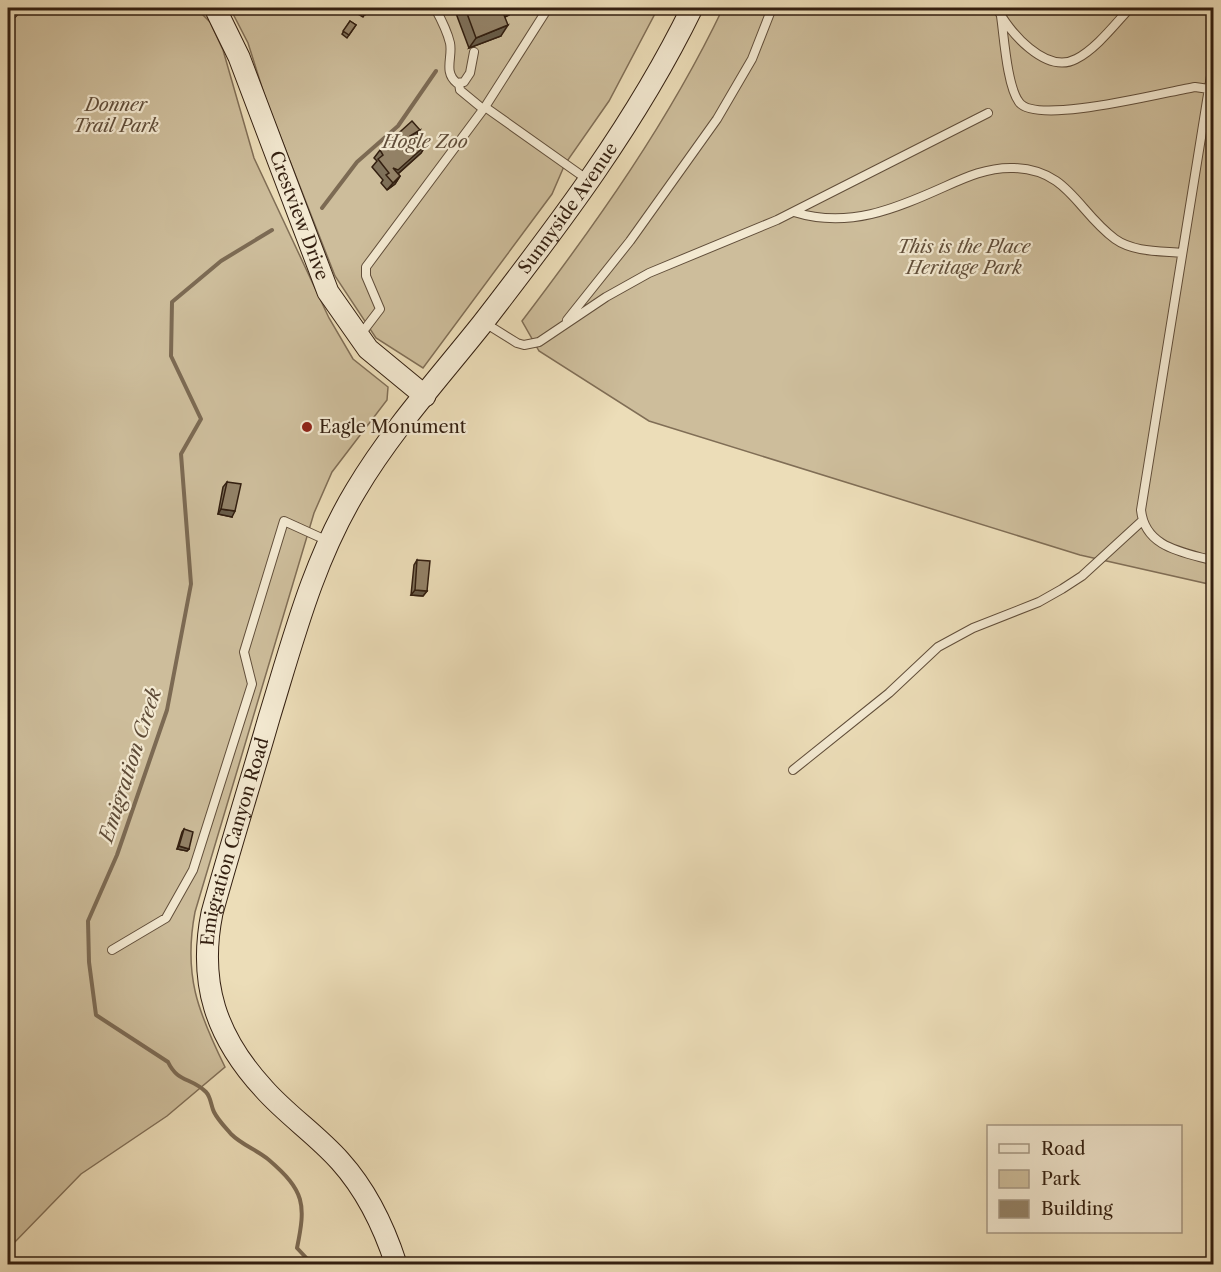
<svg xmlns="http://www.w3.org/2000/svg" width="1221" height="1272" font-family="'Libre Caslon Text',serif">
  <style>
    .green { fill: #cdbd9b; stroke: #806e56; stroke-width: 1.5 }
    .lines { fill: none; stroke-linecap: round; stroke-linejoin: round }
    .stream { stroke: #7c6a53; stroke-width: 4 }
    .lane-casing { stroke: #614e3a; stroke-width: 10 }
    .secondary-casing { stroke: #331f10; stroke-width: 23 }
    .lane { stroke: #f3e9d1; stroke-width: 8 }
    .secondary { stroke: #f3e9d1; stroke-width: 21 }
    .wall { fill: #7e7059; stroke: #331f10; stroke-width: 1.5 }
    .shaded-wall { fill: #675b48; stroke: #331f10; stroke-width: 1.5 }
    .building { fill: #938267; stroke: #331f10; stroke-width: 1.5 }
    .poi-dot { fill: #8f2418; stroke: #f3e9d1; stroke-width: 2 }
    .labels { text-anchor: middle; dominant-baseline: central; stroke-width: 4.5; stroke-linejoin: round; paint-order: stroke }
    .park-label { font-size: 18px; font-style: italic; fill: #614e3a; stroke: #f3e9d1 }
    .street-label { font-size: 18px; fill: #331f10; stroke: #f3e9d1 }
    .poi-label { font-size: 18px; fill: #331f10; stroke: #f3e9d1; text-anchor: start }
    .water-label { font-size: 20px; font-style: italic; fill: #5e4b37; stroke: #f3e9d1 }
  </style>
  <rect width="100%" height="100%" fill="#ecddb8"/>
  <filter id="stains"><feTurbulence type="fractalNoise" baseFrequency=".00333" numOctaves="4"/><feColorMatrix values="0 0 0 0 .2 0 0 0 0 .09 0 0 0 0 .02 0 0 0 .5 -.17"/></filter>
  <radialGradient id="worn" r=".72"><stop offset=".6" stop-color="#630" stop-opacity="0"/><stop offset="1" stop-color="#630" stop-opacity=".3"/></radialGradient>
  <path class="green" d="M 8,8 L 196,8 L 210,22 L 223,50 L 254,158 L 329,318 L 353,359 L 388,387 L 387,400 L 332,472 L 314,513 L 195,912 C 183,975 198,1012 225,1067 L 167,1116 L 81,1174 L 10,1247 L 8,1264 Z
    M 230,8 L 658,8 L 609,101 L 565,164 L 552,194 L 423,368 L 376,338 L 335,276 L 266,100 L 248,43 Z
    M 723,8 L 1213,8 L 1213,585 L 1080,555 L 649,421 L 539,351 L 522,321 C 598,221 669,121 723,8 Z"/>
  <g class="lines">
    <path class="stream" d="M 322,208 L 357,162 L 398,126 L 436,71
      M 272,230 L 221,261 L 172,302 L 171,356 L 201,419 L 181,454 L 191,584 L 167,710 L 117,855 L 88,921 L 89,962 L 96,1015 L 168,1062 C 178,1083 191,1077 206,1092 C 211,1097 211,1106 214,1112 C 218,1120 225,1127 231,1134 C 242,1145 257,1150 269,1160 C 305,1191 306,1204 297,1248 L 312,1264"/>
    <defs>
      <path id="lane" d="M 435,8 C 441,19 447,30 450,43 C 453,57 443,72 457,83 L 464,82 L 470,73 L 474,52
        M 997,8 C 1008,31 1046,75 1076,59 C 1096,49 1115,24 1130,8
        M 1001,16 C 1004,36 1007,86 1019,102 C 1035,126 1165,92 1195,87 L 1209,89
        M 1214,57 L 1141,510 C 1145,548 1183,552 1214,561
        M 459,83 L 460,90 L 483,109
        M 485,107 L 548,8
        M 794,212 C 848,229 895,209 944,187 C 966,177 988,167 1014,168 C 1069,170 1077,211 1115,239 C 1133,252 1160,251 1182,253
        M 567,320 L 630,241 L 717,119 L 752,59 L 772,8
        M 485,323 L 517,343 L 524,345 L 539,342 L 606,297 L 649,273 L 777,220 L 988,113
        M 361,334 L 380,309 L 366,276 L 366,267 L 485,107 L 588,180
        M 793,770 L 889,693 L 938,647 L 973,628 L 1039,602 L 1062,589 L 1082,576 L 1142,521
        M 112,950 L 166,918 L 193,870 L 252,684 L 244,652 L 284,521 L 328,541"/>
      <g id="secondary">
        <path id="s1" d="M 215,8 L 239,57 L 328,292 L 368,349 L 425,396"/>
        <path d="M 8,9 L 9,8"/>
        <path id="s2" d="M 396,1264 C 384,1227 367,1191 340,1161 C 317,1135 287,1115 264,1089 C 216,1037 198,983 212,913 C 230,848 250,784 269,718 C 293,640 313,561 356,490 C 391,431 439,378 482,324 C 560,223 636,123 692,8"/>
      </g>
    </defs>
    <use href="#lane" class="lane-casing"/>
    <use href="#secondary" class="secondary-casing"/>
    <use href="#lane" class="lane"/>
    <use href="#secondary" class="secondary"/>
  </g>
  <path class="wall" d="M 352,8 L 366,8 L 368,9 L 363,17 L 351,10 Z
    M 454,8 L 514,8 L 509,15 L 505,17 L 501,36 L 469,48 Z
    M 350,21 L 356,25 L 347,38 L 342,34 Z
    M 420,130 L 415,138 L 412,139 L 414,141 L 426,145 L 421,153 L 398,174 L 400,176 L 395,184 L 387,190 L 381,183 L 383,180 L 372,167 L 377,161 L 374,158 L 380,150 Z
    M 227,482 L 232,517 L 218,514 L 223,487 Z
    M 417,560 L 427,591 L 423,596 L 411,595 L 414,565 Z
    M 184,829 L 189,849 L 187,851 L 177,849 L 182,832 Z"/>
  <path class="shaded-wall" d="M 306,8 L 330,8 L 327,13 L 305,9 Z
    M 509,8 L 514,8 L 509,15 L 495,20 L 502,10 Z
    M 508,25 L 501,36 L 469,48 L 476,38 Z
    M 420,130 L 415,138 L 405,144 L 410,136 Z
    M 426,145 L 421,153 L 393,178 L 393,168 Z
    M 400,176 L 395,184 L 387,190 L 393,183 Z
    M 221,509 L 235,511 L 232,517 L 218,514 Z
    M 415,590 L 427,591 L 423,596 L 411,595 Z
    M 179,846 L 189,849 L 187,851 L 177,849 Z"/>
  <path class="building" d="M 353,8 L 366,8 L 368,9 L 365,15 Z
    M 465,8 L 509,8 L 502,10 L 508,25 L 476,38 Z
    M 350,21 L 356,25 L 349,35 L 343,31 Z
    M 412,121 L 420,130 L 410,136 L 414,141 L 419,137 L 426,145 L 398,170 L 393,168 L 400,176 L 393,183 L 386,175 L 389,173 L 378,159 L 383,155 L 380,150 Z
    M 227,482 L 241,484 L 235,511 L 221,509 Z
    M 417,560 L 430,561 L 427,591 L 415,590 Z
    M 184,829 L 193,832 L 189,849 L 179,846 Z"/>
  <circle class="poi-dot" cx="307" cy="427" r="6"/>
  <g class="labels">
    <g class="park-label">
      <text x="116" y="105">Donner<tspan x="116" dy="21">Trail Park</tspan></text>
      <text x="425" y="142">Hogle Zoo</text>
      <text x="964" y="247">This is the Place<tspan x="964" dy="21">Heritage Park</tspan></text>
    </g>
    <g class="street-label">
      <text stroke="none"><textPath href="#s2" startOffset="1215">Sunnyside Avenue</textPath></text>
      <text stroke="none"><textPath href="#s1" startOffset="224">Crestview Drive</textPath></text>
      <text stroke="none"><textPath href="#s2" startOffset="489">Emigration Canyon Road</textPath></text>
    </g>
    <g class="poi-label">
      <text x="319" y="427">Eagle Monument</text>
    </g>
    <g class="water-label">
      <text transform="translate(130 765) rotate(-72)">Emigration Creek</text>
    </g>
  </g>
  <rect width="1221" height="1272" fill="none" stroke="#ecddb8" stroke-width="30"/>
  <rect x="9" y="9" width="1203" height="1254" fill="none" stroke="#331f10" stroke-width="3"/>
  <rect x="15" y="15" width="1191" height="1242" fill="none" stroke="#331f10" stroke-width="1.5"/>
  <rect x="987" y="1125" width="195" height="108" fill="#f3e9d1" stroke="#a69884" stroke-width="1.5"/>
  <rect x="999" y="1144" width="30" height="9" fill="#f3e9d1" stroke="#a69884" stroke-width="1.5"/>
  <text x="1041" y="1155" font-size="18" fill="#331f10">Road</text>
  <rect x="999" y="1170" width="30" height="18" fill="#cdbd9b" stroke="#a69884" stroke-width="1.5"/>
  <text x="1041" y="1185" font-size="18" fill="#331f10">Park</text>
  <rect x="999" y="1200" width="30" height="18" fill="#938267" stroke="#a69884" stroke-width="1.5"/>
  <text x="1041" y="1215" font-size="18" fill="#331f10">Building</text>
  <rect width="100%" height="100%" filter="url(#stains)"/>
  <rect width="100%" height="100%" fill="url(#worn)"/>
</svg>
